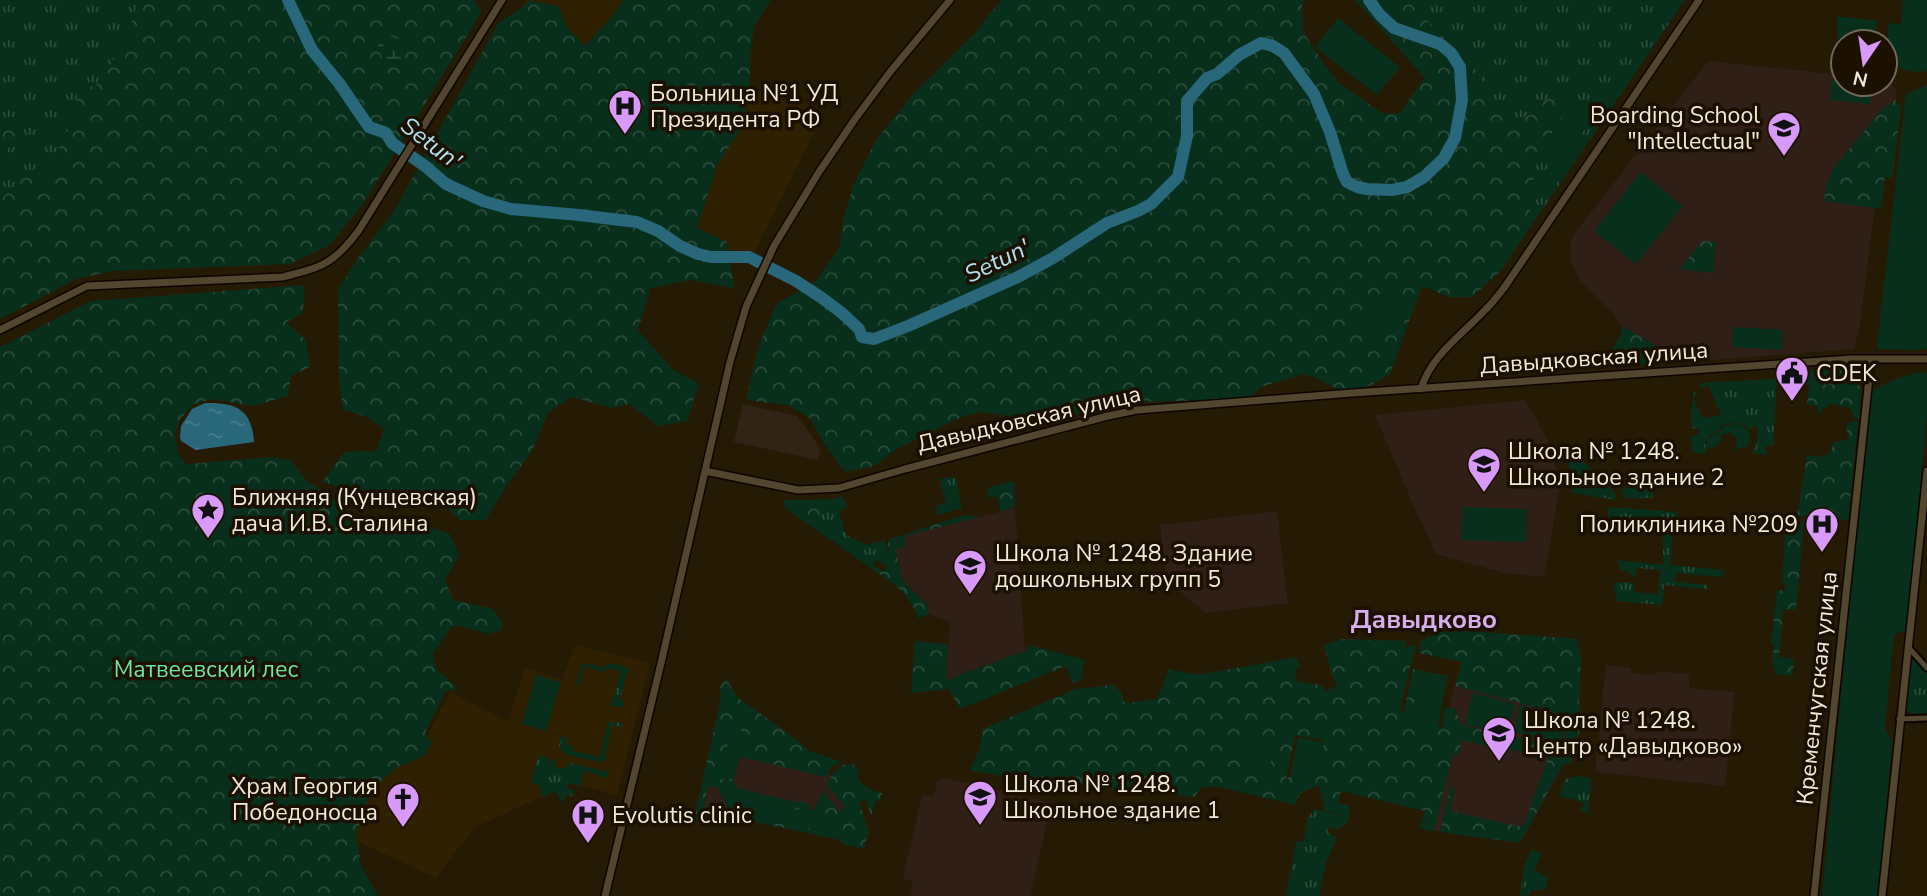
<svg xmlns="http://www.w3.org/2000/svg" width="1927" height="896" font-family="'Nunito Sans',sans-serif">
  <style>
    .built { fill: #2e2001 }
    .industrial { fill: #312417 }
    .education { fill: #301f17 }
    .grass { fill: url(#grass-tufts) }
    .forest { fill: url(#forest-crowns); fill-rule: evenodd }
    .wetland { fill: url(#wetland-marsh) }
    .park { fill: #072f1b }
    .water { fill: url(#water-ripples) }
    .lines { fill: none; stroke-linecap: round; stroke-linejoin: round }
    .river { stroke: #29677b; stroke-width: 12 }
    .minor-casing { stroke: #0e0500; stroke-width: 9 }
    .tertiary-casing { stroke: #0e0500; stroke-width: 10 }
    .minor { stroke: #52462e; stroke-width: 5 }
    .tertiary { stroke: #52462e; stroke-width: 7 }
    .labels { text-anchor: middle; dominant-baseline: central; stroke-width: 7; stroke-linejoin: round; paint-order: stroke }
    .poi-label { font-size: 23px; fill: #f1eadc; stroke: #1c1100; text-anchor: start }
    .street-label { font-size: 23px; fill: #f1eadc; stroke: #1c1100 }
    .park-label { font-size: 23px; fill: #6de6a3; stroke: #1c1100 }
    .water-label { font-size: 24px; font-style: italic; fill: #ade1f3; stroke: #1c1100 }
    .quarter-label { font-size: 26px; font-weight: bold; fill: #d7aded; stroke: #1c1100 }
  </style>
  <defs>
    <pattern id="grass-tufts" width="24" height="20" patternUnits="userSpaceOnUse" patternTransform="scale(1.75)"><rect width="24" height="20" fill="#072f1b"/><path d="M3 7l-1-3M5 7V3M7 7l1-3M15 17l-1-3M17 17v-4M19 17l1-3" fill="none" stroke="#2c4d3c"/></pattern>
    <pattern id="forest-crowns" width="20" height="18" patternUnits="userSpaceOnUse" patternTransform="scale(1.75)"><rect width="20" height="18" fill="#072f1b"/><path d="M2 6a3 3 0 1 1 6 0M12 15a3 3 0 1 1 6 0" fill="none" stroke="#2c4d3c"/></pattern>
    <pattern id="wetland-marsh" width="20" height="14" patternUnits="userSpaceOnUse" patternTransform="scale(1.75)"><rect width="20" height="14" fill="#072f1b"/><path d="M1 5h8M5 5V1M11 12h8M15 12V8" fill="none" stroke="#2c4d3c"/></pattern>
    <pattern id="water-ripples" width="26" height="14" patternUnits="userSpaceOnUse" patternTransform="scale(1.75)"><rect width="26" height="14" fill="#29677b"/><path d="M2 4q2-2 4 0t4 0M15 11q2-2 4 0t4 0" fill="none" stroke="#487d8d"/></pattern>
  </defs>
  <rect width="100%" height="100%" fill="#251a04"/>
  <path class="built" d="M 526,0 L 771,0 L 754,26 L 750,56 L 750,88 L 783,100 L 796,96 L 823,115 L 754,253 L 731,250 L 716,253 L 424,158 L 499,22 L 510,28 Z
    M 575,645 L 650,663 L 617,795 L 571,783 L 474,828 L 436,878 L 346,836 L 381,765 L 420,752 L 450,692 L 508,721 L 525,668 L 562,680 Z"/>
  <path class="industrial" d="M 743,404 L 797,416 L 820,448 L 818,460 L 734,442 Z"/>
  <path class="education" d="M 1708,61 L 1843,75 L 1843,84 L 1885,84 L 1885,79 L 1887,79 L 1897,92 L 1895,109 L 1886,114 L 1860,325 L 1854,349 L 1689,362 L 1676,357 L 1622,326 L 1610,310 L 1580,280 L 1570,261 L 1572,237 Z
    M 1525,400 L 1550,444 L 1560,486 L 1544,577 L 1504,573 L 1436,554 L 1412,502 L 1375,415 Z
    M 1015,508 L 1025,651 L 946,680 L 950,622 L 928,614 L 927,603 L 903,581 L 892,539 Z
    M 1277,511 L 1288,603 L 1206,613 L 1167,581 L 1160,525 Z
    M 1606,665 L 1631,668 L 1631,673 L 1655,675 L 1656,671 L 1690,674 L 1689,688 L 1735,692 L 1725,786 L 1595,772 Z
    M 1456,681 L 1577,712 L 1560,771 L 1520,843 L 1429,830 L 1436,761 Z
    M 724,716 L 809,770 L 850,779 L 837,837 L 704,807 Z
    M 945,778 L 1052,803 L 1030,896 L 910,896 L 913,882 L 903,879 L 922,795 L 933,797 L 937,782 Z"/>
  <path class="grass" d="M 0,0 L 138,0 L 126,44 L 96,85 L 77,92 L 77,119 L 58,144 L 62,157 L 58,172 L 23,178 L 0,201 L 0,162 L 8,148 L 16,117 L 0,117 Z
    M 1407,0 L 1685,0 L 1500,272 L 1532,207 L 1533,184 L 1537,156 L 1554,91 L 1532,114 L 1514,123 L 1499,108 L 1475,69 Z
    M 1777,379 L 1773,446 L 1765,446 L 1767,455 L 1751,453 L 1756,447 L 1758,428 L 1753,425 L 1750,431 C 1743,420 1732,423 1721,425 L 1720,430 C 1709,433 1703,441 1706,453 L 1704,454 L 1692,452 L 1691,435 L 1697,436 L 1699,431 L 1698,429 L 1692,428 L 1692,421 L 1690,421 L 1694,392 L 1696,392 L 1698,396 L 1693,398 L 1701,415 L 1700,417 L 1706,416 L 1708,419 L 1718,415 L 1720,417 L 1721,415 L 1709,386 L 1701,388 L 1700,383 Z
    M 1566,444 L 1577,444 L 1580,458 L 1615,492 L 1616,500 L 1573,493 Z
    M 1644,469 L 1653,478 L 1653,498 L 1626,498 L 1621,491 Z
    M 950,477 L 956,479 L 962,508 L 938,515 L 936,506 L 946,503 L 939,479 Z
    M 841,496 L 848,507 L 839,511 L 846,535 L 867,545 L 885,540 L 889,554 L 877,560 L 873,565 L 868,566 L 811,526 L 823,510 L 810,500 L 833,499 Z
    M 1608,507 L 1678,512 L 1678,523 L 1674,523 L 1670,565 L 1724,570 L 1723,577 L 1676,573 L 1675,582 L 1707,585 L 1707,589 L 1664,585 L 1662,605 L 1617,601 L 1613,583 L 1634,582 L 1634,592 L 1658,594 L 1660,570 L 1636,568 L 1635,578 L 1627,571 L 1620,570 L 1617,560 L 1665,565 L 1663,563 L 1663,533 L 1617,532 L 1608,525 Z
    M 1910,655 L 1927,673 L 1927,713 L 1913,714 L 1904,709 Z
    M 587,663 L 605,668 L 607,663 L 627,667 L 629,671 L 626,675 L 620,700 L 625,702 L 624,707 L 611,706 L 621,671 L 606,668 L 605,672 L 584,666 L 579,686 L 576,685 L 581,665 Z
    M 608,722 L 623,723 L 622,727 L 612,725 L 605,756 L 608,758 L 601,762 L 567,755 L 561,751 L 559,746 L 561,736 L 567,738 L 566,744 L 573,746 L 572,751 L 600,757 Z
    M 539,755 L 548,758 L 549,767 L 552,759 L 556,760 L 554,767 L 566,769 L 568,763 L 609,772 L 608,778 L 584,771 L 580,786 L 571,783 L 567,785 L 568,789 L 574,790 L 573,796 L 566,795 L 563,803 L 555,791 L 543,797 L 539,785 L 531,783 Z
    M 1576,776 L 1590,778 L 1591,783 L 1588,814 L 1581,811 L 1584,804 L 1571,797 L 1569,800 L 1559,795 L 1566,779 Z
    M 1315,809 L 1349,817 L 1347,823 L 1338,829 L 1330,827 L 1327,832 L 1337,838 L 1326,863 L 1319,896 L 1286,896 L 1296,841 L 1304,841 L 1307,819 Z
    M 1532,849 L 1542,854 L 1534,870 L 1548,878 L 1546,890 L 1532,890 L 1528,896 L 1520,896 L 1524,866 Z"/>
  <path class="forest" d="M 138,0 L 475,0 L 481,13 L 365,201 L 330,245 L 290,264 L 114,271 L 76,279 L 0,319 L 0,201 C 18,182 29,167 58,172 L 62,157 L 58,144 L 77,119 L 77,92 L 96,85 L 125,44 Z
    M 530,0 L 558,6 L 568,28 L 585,46 L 608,21 L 624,0 L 771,0 L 754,26 L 750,56 L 750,88 L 743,126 L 718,164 L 697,228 L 727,242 L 734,288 L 690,280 L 650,288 L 638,330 L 672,369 L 699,384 L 687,421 L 658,426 L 629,404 L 612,408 L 571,397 L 548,413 L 532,451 L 505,488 L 486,520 L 460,520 L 434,496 L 403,489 L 369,491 L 350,490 L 322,482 L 344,452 L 376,451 L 384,429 L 368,417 L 343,410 L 339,378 L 338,289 L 359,257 L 394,211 L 499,22 L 522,8 Z
    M 1001,0 L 1304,0 L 1302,5 L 1303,31 L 1317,54 L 1339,83 L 1382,113 L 1399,114 L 1425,78 L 1355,0 L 1407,0 L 1475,69 L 1499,108 L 1514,123 L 1532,114 L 1554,91 L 1573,101 L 1537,156 L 1533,183 L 1532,207 L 1500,272 L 1472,297 L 1448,297 L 1422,286 L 1390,374 L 1367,387 L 1341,391 L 1314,377 L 1303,374 L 1261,387 L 1251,396 L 1209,400 L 1142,402 L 1079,413 L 1017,429 L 1010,416 L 979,412 L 957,419 L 899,448 L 874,466 L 845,472 L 824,443 L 810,418 L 787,405 L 746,400 L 758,348 L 776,304 L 816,281 L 840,247 L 843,220 L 853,186 L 876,140 L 915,92 L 975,33 ZM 1394,281 L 1406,329 L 1359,329 Z
    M 1895,100 L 1901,108 L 1892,178 L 1885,177 L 1881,209 L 1824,201 L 1826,186 L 1833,169 L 1882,109 Z
    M 0,117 L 16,117 L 26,136 L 8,148 L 0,162 Z
    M 1703,241 L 1716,242 L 1713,273 L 1679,269 Z
    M 305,285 L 303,313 L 286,322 L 306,340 L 310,367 L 291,376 L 288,396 L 253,406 L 211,399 L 192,405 L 180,420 L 175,435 L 178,453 L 186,464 L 274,457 L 291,461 L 308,482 L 329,495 L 361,520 L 393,531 L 418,523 L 450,534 L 459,555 L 445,580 L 453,600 L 493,609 L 503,623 L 501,630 L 489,634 L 461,626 L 452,626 L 433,654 L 436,669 L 455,686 L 455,691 L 446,690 L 425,733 L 432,743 L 425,755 L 396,768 L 380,782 L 368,799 L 356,834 L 361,865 L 378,896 L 0,896 L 0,347 L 91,301 Z
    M 1622,326 L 1663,350 L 1659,364 L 1603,367 L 1620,336 Z
    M 1827,369 L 1852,369 L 1861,390 L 1859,418 L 1853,418 L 1853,413 L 1850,408 L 1829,403 L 1827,408 L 1822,408 L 1822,413 L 1817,413 L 1818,406 L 1807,405 L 1809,384 L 1803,383 L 1802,386 L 1786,383 L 1788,372 Z
    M 1858,421 L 1848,520 L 1797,516 L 1807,455 L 1822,457 L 1831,452 L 1833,442 L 1848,440 L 1846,427 L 1848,422 Z
    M 1014,481 L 1015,507 L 1000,511 L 997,497 L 989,498 L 987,488 Z
    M 784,500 L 810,500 L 824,510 L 811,526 L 785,508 Z
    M 964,515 L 980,517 L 905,536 L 905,546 L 895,550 L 903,581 L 927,604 L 928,614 L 918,619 C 911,592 889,581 868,566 L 873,565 L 884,572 L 887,566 L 877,560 L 889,554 L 888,543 L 890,539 Z
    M 1784,520 L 1804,522 L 1796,610 L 1783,609 L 1779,657 L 1794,659 L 1793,676 L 1776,674 L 1772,661 L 1774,644 L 1771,643 L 1777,590 L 1785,591 L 1786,584 L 1782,582 L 1785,532 L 1782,532 Z
    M 1469,631 L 1577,639 L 1581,658 L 1579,707 L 1583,718 L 1571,763 L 1562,766 L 1520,843 L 1440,832 L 1451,786 L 1455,788 L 1450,811 L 1517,826 L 1524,825 L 1548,758 L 1515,750 L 1510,751 L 1508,749 L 1511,736 L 1562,749 L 1570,716 L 1455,686 L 1462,662 L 1418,653 L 1421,641 L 1439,632 Z
    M 1341,639 L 1407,641 L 1404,649 L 1416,644 L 1400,708 L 1401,712 L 1404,712 L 1413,669 L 1448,676 L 1447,680 L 1420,675 L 1411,719 L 1438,724 L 1443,729 L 1444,710 L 1449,707 L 1456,709 L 1460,724 L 1504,736 L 1500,749 L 1462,740 L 1458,755 L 1453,754 L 1434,831 L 1420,829 L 1425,811 L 1341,791 L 1338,803 L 1350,806 L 1349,817 L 1325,810 L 1319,785 L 1299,794 L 1296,805 L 1219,787 L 1202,787 L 1194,797 L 1097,788 L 1078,784 L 1055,787 L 970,770 L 979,750 L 983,729 L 1075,689 L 1113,685 L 1121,692 L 1124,702 C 1136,704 1144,699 1156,699 C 1163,689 1164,679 1170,669 L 1193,674 L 1204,674 L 1296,657 L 1300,666 L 1294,671 L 1297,681 C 1308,686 1320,680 1327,691 L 1338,685 L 1332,675 L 1324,646 ZM 1295,735 L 1324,740 L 1315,782 L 1290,777 L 1286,778 Z
    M 915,641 L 948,644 L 946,680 L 1025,651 L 1029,645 L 1085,660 L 1081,680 L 1073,683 L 1066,666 L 960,709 L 949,689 L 911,693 Z
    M 726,678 L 737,697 L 779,727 L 810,751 L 839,761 L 838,764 L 832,765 L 826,777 L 741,757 L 735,743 L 742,741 L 749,735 L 729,744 L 720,779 L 734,778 L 733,781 L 717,787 L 708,786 L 704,807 L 791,826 L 797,801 L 810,804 L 809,809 L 814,810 L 823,791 L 842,813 L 844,806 L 827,785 L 832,775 L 842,765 L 853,764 L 859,771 L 858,780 C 865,788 872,790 882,793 L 880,801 L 876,800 L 871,816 L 866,800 L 859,802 L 869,832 L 864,848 L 856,848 L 853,844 L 850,847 L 836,839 L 746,820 L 724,827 L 694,820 L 721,698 L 720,687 Z"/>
  <path class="wetland" d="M 385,36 L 400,39 L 403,61 L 394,66 L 382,58 L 378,45 Z"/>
  <path class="park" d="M 1903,0 L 1927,0 L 1927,71 C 1913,74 1902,70 1890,62 L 1887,41 L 1889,23 L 1901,24 Z
    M 1837,16 L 1877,21 L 1874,42 L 1843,42 L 1843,57 L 1838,56 Z
    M 1338,18 L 1400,67 L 1377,95 L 1315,47 Z
    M 1832,79 L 1843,81 L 1843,84 L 1872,84 L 1870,104 L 1830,100 Z
    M 1927,85 L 1927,348 L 1922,350 L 1879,349 L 1877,346 L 1906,94 Z
    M 1573,101 L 1594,115 L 1558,170 L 1537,156 Z
    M 1641,172 L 1683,206 L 1636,264 L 1594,231 Z
    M 1395,280 L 1406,330 L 1357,329 Z
    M 1733,327 L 1783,330 L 1782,350 L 1732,347 Z
    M 1923,372 L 1927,374 L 1927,416 L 1907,630 L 1894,635 L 1885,727 L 1892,743 L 1878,896 L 1822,896 L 1869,395 C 1877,384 1909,373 1923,372 Z
    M 1736,424 C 1749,426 1752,436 1748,447 L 1741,447 L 1735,452 L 1737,444 L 1737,438 L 1728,432 L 1728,434 L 1721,434 L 1721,442 L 1715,447 L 1706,448 C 1706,438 1713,434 1721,431 L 1722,426 Z
    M 1463,507 L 1527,509 L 1526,542 L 1462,540 Z
    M 536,675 L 561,682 L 546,731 L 522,724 Z
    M 1420,675 L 1447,680 L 1438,724 L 1411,719 Z
    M 1473,693 L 1515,704 L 1508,734 L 1465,724 Z
    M 1520,705 L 1568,717 L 1561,744 L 1514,732 Z
    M 730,725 L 750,735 L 746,741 L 735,743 L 741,757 L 739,759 L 734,778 L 719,779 L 728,744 L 724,742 Z
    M 1298,737 L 1323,742 L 1315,782 L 1290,777 Z
    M 1244,742 L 1273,747 L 1270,767 L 1241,763 Z
    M 733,781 L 737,788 L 796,802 L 791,826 L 731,813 L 717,787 Z
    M 797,809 L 835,818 L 832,834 L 794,825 Z"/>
  <path class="water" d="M 205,403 C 235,402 252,409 254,442 L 196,450 L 181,441 L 180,437 L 181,426 L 192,409 Z"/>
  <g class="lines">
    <path class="river" d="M 288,0 L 312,50 L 339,83 L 369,127 L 386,133 L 392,143 L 425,166 L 446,184 L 483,201 L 511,209 L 579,215 L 637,222 L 658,231 L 680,246 L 698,254 L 711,257 L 749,257 L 796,281 L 822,298 L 842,313 L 859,329 L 862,337 L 874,339 L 908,326 L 1018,277 L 1053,258 L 1107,223 L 1138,211 L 1151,204 L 1178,177 L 1187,136 L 1187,101 L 1207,78 L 1217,74 L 1239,55 L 1261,43 L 1273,46 L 1284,53 L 1314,94 L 1330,132 L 1343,174 L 1347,182 L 1357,187 L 1367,189 L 1392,190 L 1407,187 L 1424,177 L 1444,158 L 1455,138 L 1462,100 L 1460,67 L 1451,53 L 1440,44 L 1394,28 L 1380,15 L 1369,0"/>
    <defs>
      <path id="minor" d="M 1908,647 L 1927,668
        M 1899,719 L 1927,718"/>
      <path id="tertiary" d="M 0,330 L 87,286 L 283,277 C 322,267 334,264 359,230 L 502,0
        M 1421,389 C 1431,355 1463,334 1486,309 C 1493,303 1498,295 1504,288 L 1699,0
        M 705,471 L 798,490 L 839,488 L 905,469 L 1108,416 L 1137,410 L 1352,393 L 1852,359 L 1927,359
        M 605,896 L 662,659 L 730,362 L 746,307 L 774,246 L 819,172 L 855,119 L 890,72 L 950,0
        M 1814,896 L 1871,359
        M 1882,896 L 1927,471"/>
    </defs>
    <use href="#minor" class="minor-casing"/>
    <use href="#tertiary" class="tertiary-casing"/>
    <use href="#minor" class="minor"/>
    <use href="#tertiary" class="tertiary"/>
  </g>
  <defs>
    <symbol id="hospital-pin" viewBox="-11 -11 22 30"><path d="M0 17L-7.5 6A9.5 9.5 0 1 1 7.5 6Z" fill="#d89af8" stroke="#1c1100"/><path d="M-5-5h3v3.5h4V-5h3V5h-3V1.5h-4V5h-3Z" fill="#111"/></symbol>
    <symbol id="school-pin" viewBox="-11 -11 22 30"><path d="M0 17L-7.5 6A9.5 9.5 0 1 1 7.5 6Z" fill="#d89af8" stroke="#1c1100"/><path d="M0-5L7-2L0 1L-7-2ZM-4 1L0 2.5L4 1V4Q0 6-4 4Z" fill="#111"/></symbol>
    <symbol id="civic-pin" viewBox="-11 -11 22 30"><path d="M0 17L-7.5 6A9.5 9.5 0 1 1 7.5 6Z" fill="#d89af8" stroke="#1c1100"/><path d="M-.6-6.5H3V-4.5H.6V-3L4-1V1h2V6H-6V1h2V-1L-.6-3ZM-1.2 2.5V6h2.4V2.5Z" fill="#111"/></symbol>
    <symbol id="sight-pin" viewBox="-11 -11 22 30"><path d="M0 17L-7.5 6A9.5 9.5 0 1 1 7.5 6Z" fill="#d89af8" stroke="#1c1100"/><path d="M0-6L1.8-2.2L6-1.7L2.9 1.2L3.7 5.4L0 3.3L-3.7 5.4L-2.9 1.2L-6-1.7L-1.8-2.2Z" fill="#111"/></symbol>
    <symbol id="church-pin" viewBox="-11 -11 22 30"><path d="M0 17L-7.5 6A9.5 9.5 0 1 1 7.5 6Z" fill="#d89af8" stroke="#1c1100"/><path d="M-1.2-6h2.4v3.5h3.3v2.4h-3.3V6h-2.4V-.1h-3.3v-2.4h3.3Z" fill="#111"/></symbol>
  </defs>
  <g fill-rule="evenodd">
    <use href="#hospital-pin" x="606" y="87" width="38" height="52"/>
    <use href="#school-pin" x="1765" y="109" width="38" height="52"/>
    <use href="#civic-pin" x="1773" y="354" width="38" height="52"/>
    <use href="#school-pin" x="1465" y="445" width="38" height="52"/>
    <use href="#sight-pin" x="189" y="491" width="38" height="52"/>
    <use href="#hospital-pin" x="1803" y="505" width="38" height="52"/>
    <use href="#school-pin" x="951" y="547" width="38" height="52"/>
    <use href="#school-pin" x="1480" y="714" width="38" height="52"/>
    <use href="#school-pin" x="961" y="778" width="38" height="52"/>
    <use href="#church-pin" x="384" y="780" width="38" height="52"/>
    <use href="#hospital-pin" x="569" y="796" width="38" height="52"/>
  </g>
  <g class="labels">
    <g class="poi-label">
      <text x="650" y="93">Больница №1 УД<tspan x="650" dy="26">Президента РФ</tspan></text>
      <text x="1760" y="115" text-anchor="end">Boarding School<tspan x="1760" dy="26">"Intellectual"</tspan></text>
      <text x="1816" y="373">CDEK</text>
      <text x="1508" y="451">Школа № 1248.<tspan x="1508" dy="26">Школьное здание 2</tspan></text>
      <text x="232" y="497">Ближняя (Кунцевская)<tspan x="232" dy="26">дача И.В. Сталина</tspan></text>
      <text x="1798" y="524" text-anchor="end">Поликлиника №209</text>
      <text x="995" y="553">Школа № 1248. Здание<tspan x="995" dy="26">дошкольных групп 5</tspan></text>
      <text x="1524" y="720">Школа № 1248.<tspan x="1524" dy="26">Центр «Давыдково»</tspan></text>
      <text x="1004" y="784">Школа № 1248.<tspan x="1004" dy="26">Школьное здание 1</tspan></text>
      <text x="378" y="786" text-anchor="end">Храм Георгия<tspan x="378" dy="26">Победоносца</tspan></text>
      <text x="612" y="815">Evolutis clinic</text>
    </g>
    <g class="street-label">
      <text transform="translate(1594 358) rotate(-4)">Давыдковская улица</text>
      <text transform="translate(1029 419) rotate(-13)">Давыдковская улица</text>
      <text transform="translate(1817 688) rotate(-84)">Кременчугская улица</text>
    </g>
    <g class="park-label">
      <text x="206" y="669">Матвеевский лес</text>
    </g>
    <g class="water-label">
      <text transform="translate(431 143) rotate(37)">Setun'</text>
      <text transform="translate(997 261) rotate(-26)">Setun'</text>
    </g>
    <g class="quarter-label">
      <text x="1424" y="619">Давыдково</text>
    </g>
  </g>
  <g transform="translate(1864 63) rotate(193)"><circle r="33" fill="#1c1100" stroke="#716858" stroke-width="2"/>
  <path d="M0-5L12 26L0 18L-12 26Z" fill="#d89af8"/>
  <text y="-10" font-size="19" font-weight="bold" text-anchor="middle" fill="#f1eadc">N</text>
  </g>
</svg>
